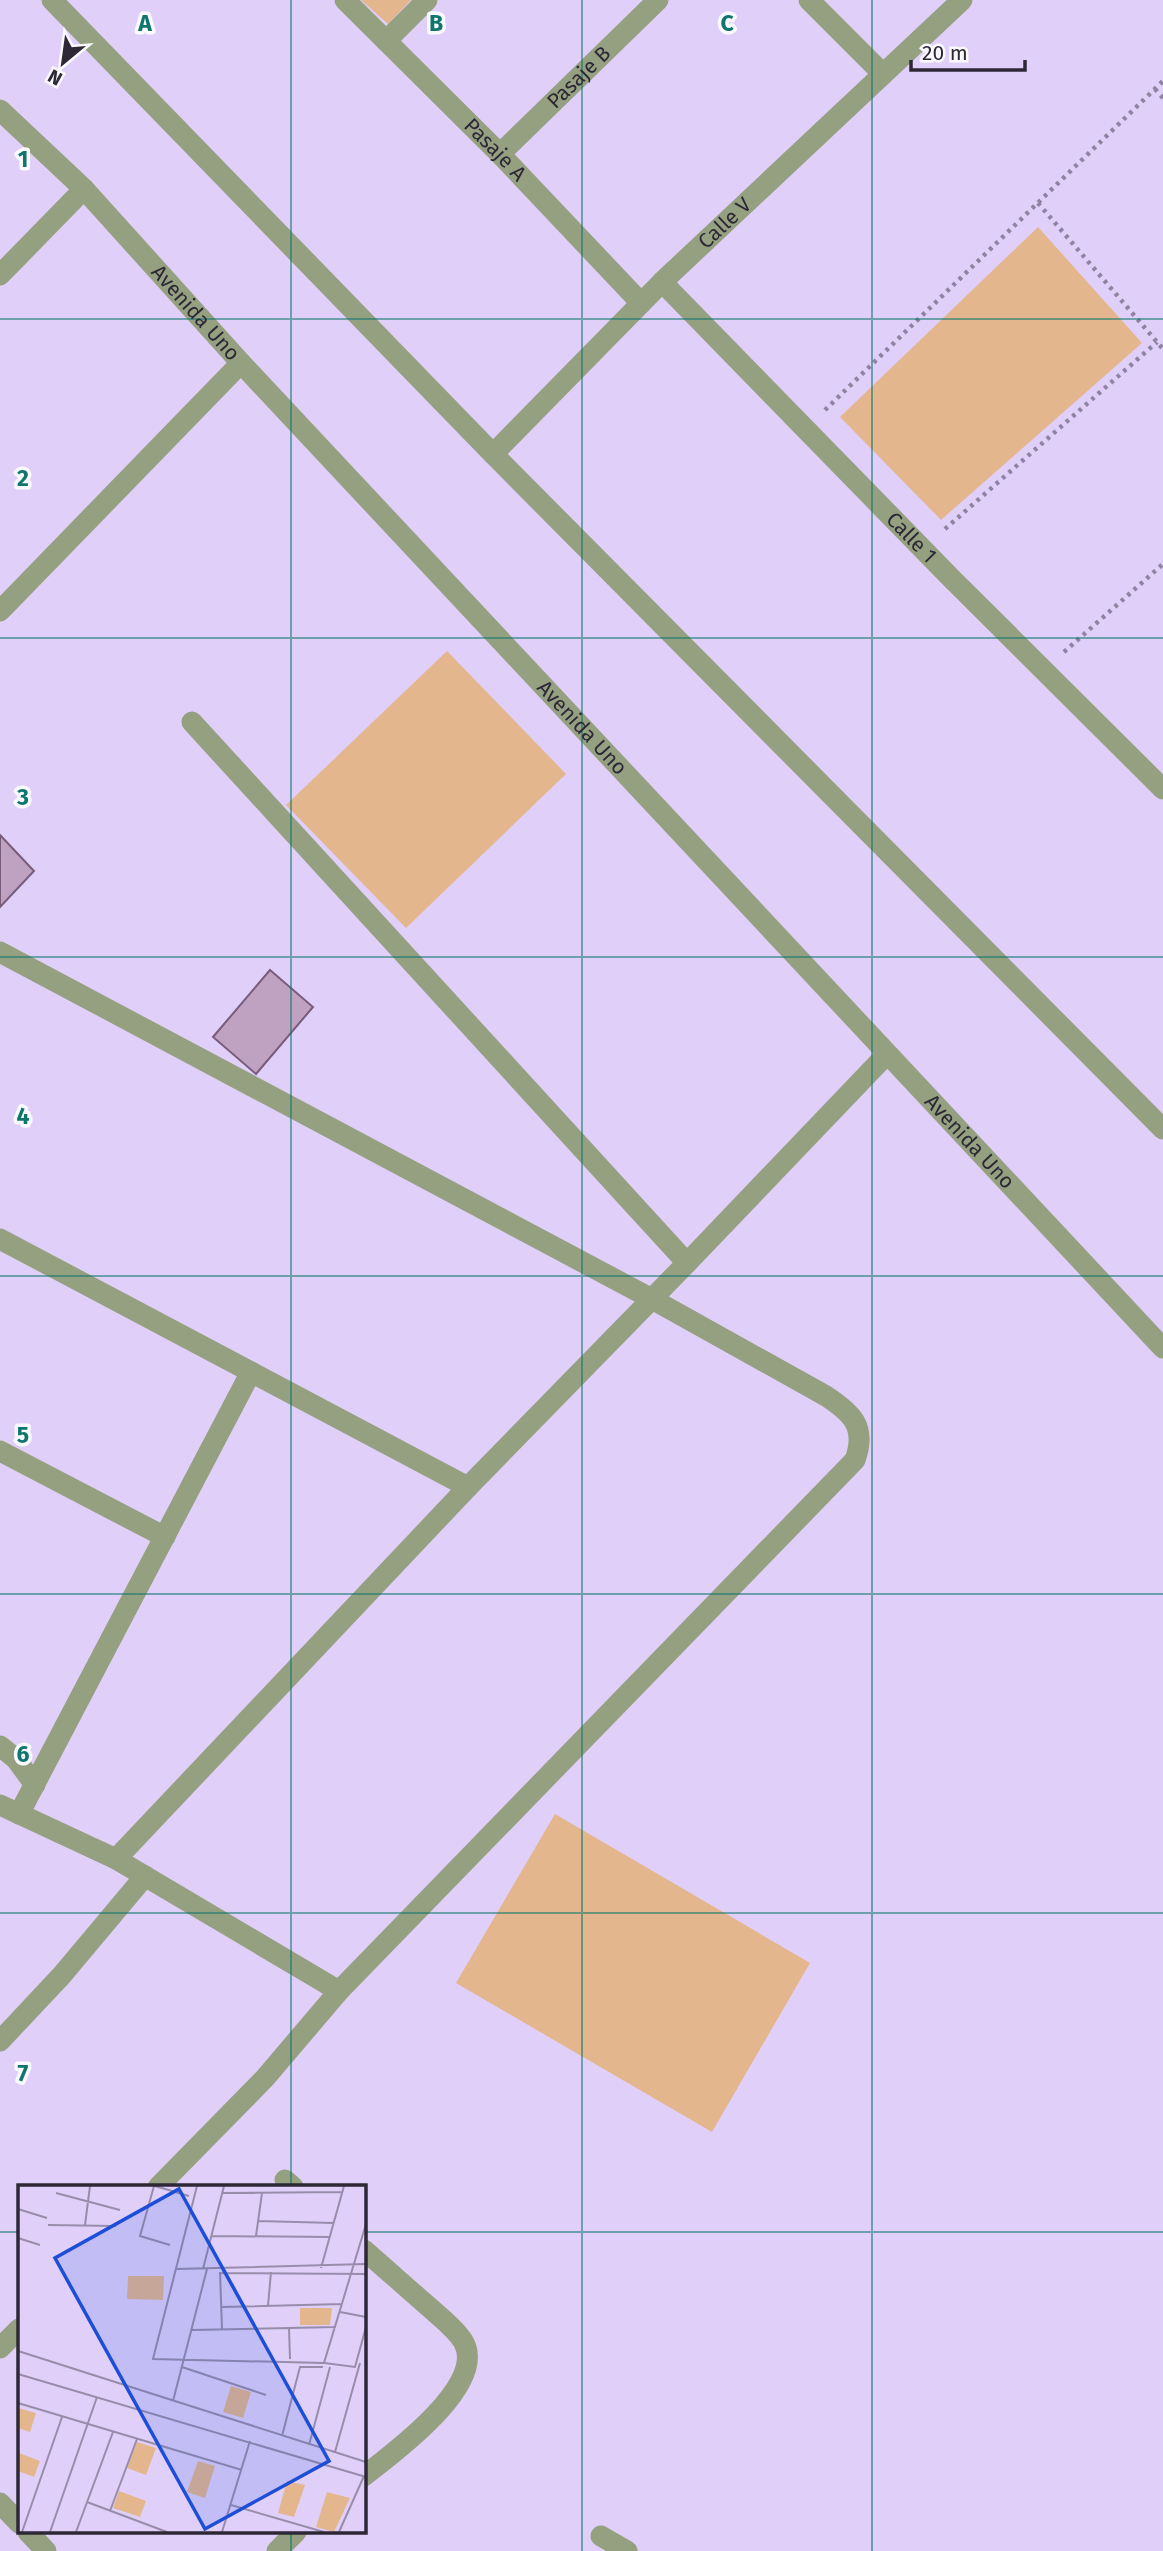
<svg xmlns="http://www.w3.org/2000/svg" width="1163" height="2551" font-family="'Fira Sans',sans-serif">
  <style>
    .green { fill: #e3b68e }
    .building { fill: #bfa1c2; stroke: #775c7b; stroke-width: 2 }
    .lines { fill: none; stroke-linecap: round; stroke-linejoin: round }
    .path { stroke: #8e83a0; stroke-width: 4.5; stroke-dasharray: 3.5 5; stroke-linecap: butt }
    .minor { stroke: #95a081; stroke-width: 21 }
    .grid { fill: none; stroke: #0f766e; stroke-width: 2; stroke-opacity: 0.55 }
    .labels { text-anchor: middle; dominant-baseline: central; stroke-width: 7; stroke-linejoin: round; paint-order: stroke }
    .street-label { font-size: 21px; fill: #2d2736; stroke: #faf9fd }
    .inset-road { fill: none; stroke: #988cab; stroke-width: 2 }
    .view { fill: #1d4ed8; fill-opacity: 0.15; stroke: #1d4ed8; stroke-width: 3.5 }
    .inset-edge { fill: none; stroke: #2d2736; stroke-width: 3.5 }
    .grid-label { font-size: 23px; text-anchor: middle; font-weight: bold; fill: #0f766e; stroke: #faf9fd; stroke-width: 7; stroke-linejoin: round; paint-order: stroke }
  </style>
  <rect width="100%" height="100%" fill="#e0d0f9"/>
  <path class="green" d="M 361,0 L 411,0 L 388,24 Z
    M 1038,227 L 1142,343 L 941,520 L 840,417 Z
    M 447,651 L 566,774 L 406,928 L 286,805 Z
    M 555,1814 L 810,1963 L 712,2132 L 456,1983 Z"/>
  <path class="building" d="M 0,835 L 34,871 L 0,907 Z
    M 270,970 L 313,1007 L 256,1074 L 213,1037 Z"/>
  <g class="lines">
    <path class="path" d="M 1155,89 L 1163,98
      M 1038,203 L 1163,349
      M 825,410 L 1163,81
      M 945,529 L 1157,342
      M 1064,652 L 1163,564"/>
    <g class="minor">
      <path d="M 52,0 L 493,454 L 1163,1129"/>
      <path id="s1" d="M 345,0 L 500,154 L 641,303"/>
      <path d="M 809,0 L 883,74"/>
      <path d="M 386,41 L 427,0"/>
      <path id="s2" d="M 0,110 L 84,189 L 241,363 L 1163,1348"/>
      <path id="s3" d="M 500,154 L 658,0"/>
      <path d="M 0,275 L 84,189"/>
      <path id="s4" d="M 662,282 L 951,578 L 1163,789"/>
      <path id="s5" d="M 493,454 L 662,282 L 962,0"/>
      <path d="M 0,611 L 241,363"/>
      <path d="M 192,722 L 687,1263"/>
      <path d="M 0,952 L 652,1299 L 826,1396 C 852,1413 867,1427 855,1460 L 339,1991 L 265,2078 L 158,2187"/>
      <path d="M 0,1239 L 468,1487"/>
      <path d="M 0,1451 L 165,1537"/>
      <path d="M 0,1746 L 16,1759 L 35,1785"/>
      <path d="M 0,1805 L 116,1859 L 339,1991"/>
      <path d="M 19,1814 L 251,1372"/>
      <path d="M 116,1859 L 468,1487 L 687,1263 L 886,1055"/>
      <path d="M 0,2041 L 62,1975 L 145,1876"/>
      <path d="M 285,2180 L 293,2187"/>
      <path d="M 364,2250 C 386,2269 407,2288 429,2307 C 440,2317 455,2328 463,2341 C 489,2384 392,2454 364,2476"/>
      <path d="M 0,2348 L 19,2329"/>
      <path d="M 0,2503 L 19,2523"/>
      <path d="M 28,2532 L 46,2551"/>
      <path d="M 601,2536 L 627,2551"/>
      <path d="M 277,2551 L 296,2532"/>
    </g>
  </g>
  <path class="grid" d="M 291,0 L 291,2187M 582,0 L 582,2551M 872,0 L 872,2551M 0,319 L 1163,319M 0,638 L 1163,638M 0,957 L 1163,957M 0,1276 L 1163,1276M 0,1594 L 1163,1594M 0,1913 L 1163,1913M 0,2232 L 19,2232M 364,2232 L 1163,2232M 291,2532 L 291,2551"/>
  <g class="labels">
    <g class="street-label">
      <text stroke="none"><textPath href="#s3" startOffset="110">Pasaje B</textPath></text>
      <text stroke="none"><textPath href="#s1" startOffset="212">Pasaje A</textPath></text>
      <text stroke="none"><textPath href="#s5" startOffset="327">Calle V</textPath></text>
      <text stroke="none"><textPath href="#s2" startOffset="282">Avenida Uno</textPath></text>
      <text stroke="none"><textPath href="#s4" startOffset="357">Calle 1</textPath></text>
      <text stroke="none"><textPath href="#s2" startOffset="849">Avenida Uno</textPath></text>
      <text stroke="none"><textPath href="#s2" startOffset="1416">Avenida Uno</textPath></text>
    </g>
  </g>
  <g transform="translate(18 2185)">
    <rect width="348" height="348" fill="#e0d0f9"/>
    <path d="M 110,91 L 146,91 L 145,115 L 109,114 ZM 282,123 L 314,123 L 312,140 L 282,140 ZM 213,201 L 233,207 L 225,233 L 205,227 ZM 0,223 L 18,228 L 12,247 L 0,243 ZM 119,257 L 138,263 L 128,290 L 109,283 ZM 1,268 L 22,276 L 16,292 L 0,286 ZM 180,276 L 197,281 L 187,313 L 169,307 ZM 269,296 L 287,300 L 276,332 L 260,328 ZM 101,306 L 128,316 L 122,332 L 95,323 ZM 309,307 L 332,313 L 316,347 L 298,342 Z" fill="#e3b68e"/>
    <path class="inset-road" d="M 136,1 L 122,51 L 152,60M 137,1 L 171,11M 179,1 L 135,174 L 306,178M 38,8 L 102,25M 205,8 L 325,7M 0,24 L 29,33M 240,36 L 316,38M 348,39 L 306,178 L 337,182 L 348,142M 30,40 L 98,41M 67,40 L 72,1M 193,51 L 312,52M 238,51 L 244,8M 0,53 L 22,60M 303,83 L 326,1M 158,84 L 348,79M 185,84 L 206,1M 202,87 L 204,144M 202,88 L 348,89M 250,121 L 253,87M 203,122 L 324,119M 322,127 L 348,132M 271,143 L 272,174M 174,145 L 318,142M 0,166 L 348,277M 164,182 L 248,210M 0,189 L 348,292M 155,216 L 189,84M 0,218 L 224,285M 264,251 L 282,182 L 305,182M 291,260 L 312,182M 317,267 L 342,178M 69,317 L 149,347M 213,320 L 306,347M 92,326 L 119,254M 4,347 L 44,232M 32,347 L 79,212M 58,347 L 95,247M 204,347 L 232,256M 321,347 L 346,291"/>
    <path class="view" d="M 161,4 L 311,276 L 187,344 L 37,73 Z"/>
    <rect width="348" height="348" class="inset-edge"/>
  </g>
  <g class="grid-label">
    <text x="145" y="31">A</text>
    <text x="436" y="31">B</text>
    <text x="727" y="31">C</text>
    <text x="23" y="167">1</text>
    <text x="23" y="486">2</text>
    <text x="23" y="805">3</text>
    <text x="23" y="1124">4</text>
    <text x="23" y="1443">5</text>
    <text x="23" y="1762">6</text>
    <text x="23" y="2081">7</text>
  </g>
  <g transform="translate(63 63) rotate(209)" stroke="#faf9fd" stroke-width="5" paint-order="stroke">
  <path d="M0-5L12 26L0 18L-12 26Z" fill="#2d2736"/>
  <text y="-10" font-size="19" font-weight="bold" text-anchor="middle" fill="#2d2736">N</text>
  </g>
  <path d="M911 60v10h114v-10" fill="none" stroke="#2d2736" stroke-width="3.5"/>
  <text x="922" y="60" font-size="21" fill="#2d2736" stroke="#faf9fd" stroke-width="5" paint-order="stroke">20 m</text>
</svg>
